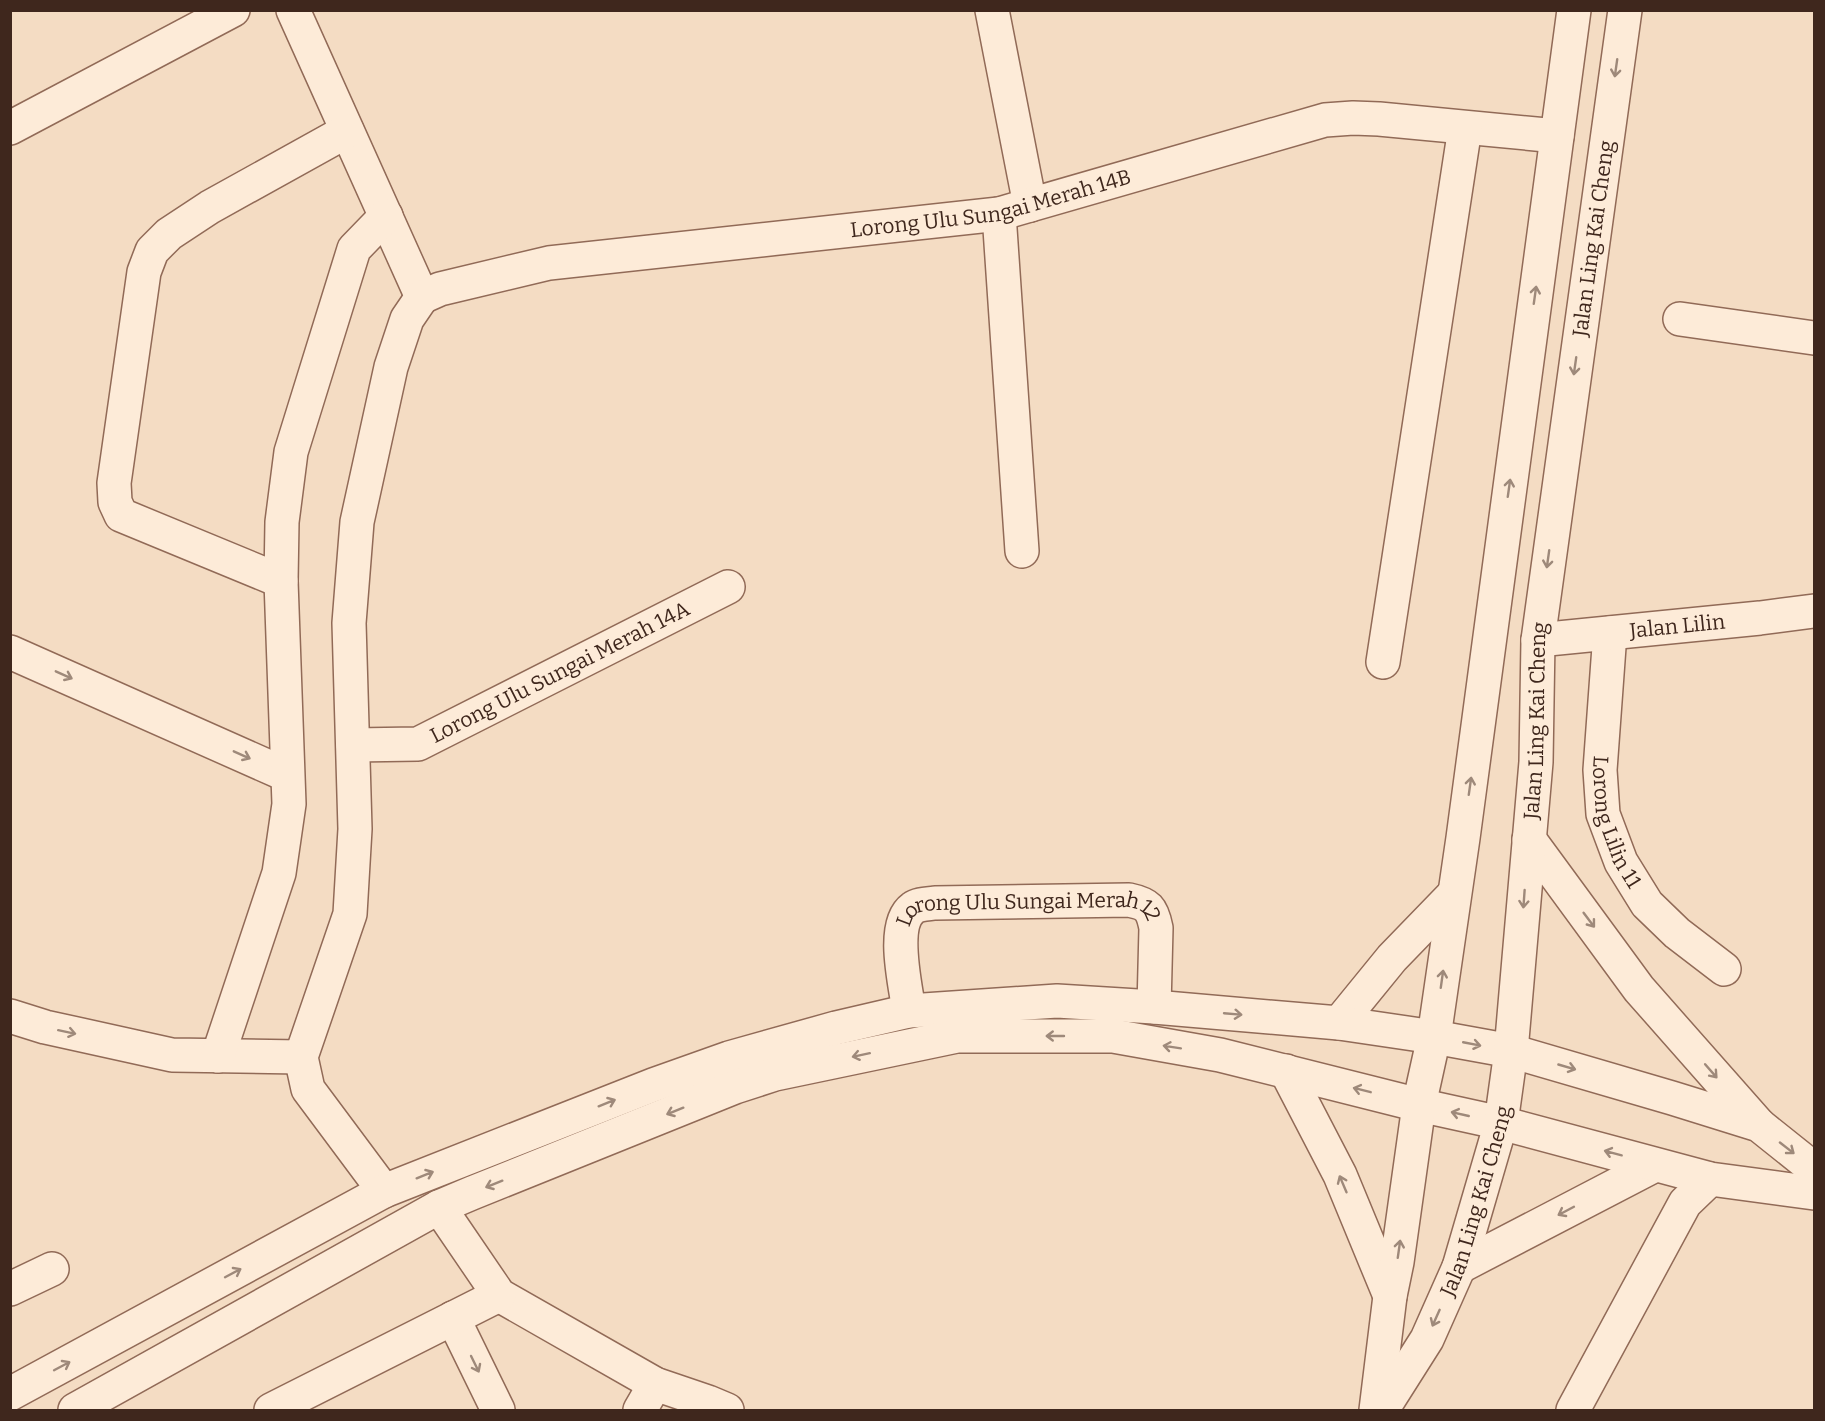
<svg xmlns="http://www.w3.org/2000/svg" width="1825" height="1421" font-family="Bitter,serif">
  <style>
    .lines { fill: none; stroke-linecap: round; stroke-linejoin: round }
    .minor-casing { stroke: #916a57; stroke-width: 36 }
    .minor { stroke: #fdebd8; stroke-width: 33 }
    .oneway { stroke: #9e897a }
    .labels { text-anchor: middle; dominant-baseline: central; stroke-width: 4.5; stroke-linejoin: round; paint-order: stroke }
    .street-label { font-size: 21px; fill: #3f271d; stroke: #fae7d4 }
  </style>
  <rect width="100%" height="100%" fill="#f4dcc3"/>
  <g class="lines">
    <defs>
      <g id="minor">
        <path d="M 293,10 L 422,297"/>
        <path d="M 992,10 L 1030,205"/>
        <path d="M 10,128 L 233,10"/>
        <path d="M 999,214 L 1022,551"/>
        <path id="s1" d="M 422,297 L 440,289 L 549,263 L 999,214 L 1325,120 L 1353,118 L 1379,119 L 1557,136"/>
        <path d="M 1680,319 L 1814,338"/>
        <path d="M 281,581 L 121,515 L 115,502 L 114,483 L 144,272 L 152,251 L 169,234 L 210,207 L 347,131"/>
        <path id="s2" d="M 1610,633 L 1600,770 L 1603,814 L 1621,862 L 1647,904 L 1677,933 L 1724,969"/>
        <path id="s3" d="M 1538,640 L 1760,618 L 1814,611"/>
        <path d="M 10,652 L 287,775"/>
        <path d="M 1383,662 L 1465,128"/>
        <path id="s4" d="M 353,745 L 418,744 L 728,587"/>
        <path d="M 1529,839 L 1639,989 L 1759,1125"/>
        <path id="s5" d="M 909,1011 C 906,987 890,925 913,908 C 918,904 929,904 935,903 L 1129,900 C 1148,904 1152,908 1156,928 L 1154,1007"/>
        <path d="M 10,1016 L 45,1027 L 172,1055 L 301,1057"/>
        <path d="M 1339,1023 L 1392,958 L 1454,894"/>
        <path d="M 218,1056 L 279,873 L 289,804 L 281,581 L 282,522 L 291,452 L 354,249 L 386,216"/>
        <path d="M 1286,1071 L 1340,1175 L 1390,1296"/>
        <path d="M 384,1191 L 308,1089 L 301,1057 L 350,914 L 355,829 L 349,623 L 357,522 L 391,367 L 407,319 L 422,297"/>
        <path d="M 439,1207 L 499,1295 L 655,1384 L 708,1402 L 727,1410"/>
        <path d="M 1459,1267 L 1655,1165"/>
        <path d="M 10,1289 L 52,1269"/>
        <path d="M 453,1318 L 498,1410"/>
        <path d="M 10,1394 L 384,1191 L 653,1085 L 729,1058 L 836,1028 L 909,1011 L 1057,1001 L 1154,1007 L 1339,1023 L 1434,1037 L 1511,1051 L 1672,1098 L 1759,1125 L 1814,1169"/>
        <path d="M 75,1410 L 439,1207 L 472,1193 L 735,1087 L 775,1074 L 957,1036 L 1113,1036 L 1220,1055 L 1419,1105 L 1501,1123 L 1710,1179 L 1814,1193"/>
        <path d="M 271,1410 L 499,1295"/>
        <path d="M 640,1410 L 655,1384"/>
        <path d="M 1376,1410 L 1390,1296 L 1397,1262 L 1419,1105 L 1434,1037 L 1463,838 L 1574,10"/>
        <path id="s6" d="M 1382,1410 L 1427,1339 L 1459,1267 L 1501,1123 L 1511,1051 L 1536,762 L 1538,640 L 1625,10"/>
        <path d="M 1573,1410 L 1685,1203 L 1710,1179"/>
      </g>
    </defs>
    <use href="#minor" class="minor-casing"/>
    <use href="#minor" class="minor"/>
  </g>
  <defs><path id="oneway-shaft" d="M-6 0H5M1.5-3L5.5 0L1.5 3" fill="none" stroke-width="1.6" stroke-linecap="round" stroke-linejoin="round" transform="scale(1.5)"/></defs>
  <g class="oneway">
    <use href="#oneway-shaft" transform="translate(1616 68) rotate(98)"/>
    <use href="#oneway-shaft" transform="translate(1535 295) rotate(-82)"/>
    <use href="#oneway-shaft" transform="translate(1575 366) rotate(98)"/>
    <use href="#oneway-shaft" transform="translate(1509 488) rotate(-82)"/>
    <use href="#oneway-shaft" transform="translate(1548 559) rotate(98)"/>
    <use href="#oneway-shaft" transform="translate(64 675) rotate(24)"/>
    <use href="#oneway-shaft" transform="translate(242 755) rotate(24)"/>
    <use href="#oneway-shaft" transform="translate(1470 786) rotate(-82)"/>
    <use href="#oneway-shaft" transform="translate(1524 899) rotate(94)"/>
    <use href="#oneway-shaft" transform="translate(1589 920) rotate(53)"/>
    <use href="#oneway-shaft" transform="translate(1442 979) rotate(-82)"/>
    <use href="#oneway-shaft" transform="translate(1233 1014) rotate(5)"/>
    <use href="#oneway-shaft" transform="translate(67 1032) rotate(12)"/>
    <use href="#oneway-shaft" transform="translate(1055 1036) rotate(-180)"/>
    <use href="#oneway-shaft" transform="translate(1472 1044) rotate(11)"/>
    <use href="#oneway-shaft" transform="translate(1172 1047) rotate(-171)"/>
    <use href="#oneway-shaft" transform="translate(861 1055) rotate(168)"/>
    <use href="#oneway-shaft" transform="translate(1567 1067) rotate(16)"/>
    <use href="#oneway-shaft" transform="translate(1711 1071) rotate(49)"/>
    <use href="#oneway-shaft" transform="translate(1362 1090) rotate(-166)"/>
    <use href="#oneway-shaft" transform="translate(607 1103) rotate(-22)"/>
    <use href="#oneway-shaft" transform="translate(675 1111) rotate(158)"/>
    <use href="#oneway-shaft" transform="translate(1460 1114) rotate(-167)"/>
    <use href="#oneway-shaft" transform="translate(1787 1148) rotate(38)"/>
    <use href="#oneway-shaft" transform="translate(1613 1153) rotate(-165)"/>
    <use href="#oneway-shaft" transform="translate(425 1175) rotate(-22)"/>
    <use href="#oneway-shaft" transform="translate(494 1184) rotate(158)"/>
    <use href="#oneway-shaft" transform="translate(1343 1184) rotate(-113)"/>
    <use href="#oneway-shaft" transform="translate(1566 1211) rotate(152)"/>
    <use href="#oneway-shaft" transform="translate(1399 1249) rotate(-82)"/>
    <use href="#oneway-shaft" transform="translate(233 1273) rotate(-28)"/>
    <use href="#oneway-shaft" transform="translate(1436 1318) rotate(114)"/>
    <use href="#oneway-shaft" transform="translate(475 1364) rotate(64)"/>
    <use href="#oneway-shaft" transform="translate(62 1366) rotate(-28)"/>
  </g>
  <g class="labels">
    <g class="street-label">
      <text stroke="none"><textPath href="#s1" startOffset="578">Lorong Ulu Sungai Merah 14B</textPath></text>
      <text stroke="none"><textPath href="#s6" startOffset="1203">Jalan Ling Kai Cheng</textPath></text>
      <text stroke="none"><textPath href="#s3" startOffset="140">Jalan Lilin</textPath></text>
      <text stroke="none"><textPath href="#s4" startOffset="224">Lorong Ulu Sungai Merah 14A</textPath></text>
      <text stroke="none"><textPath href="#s6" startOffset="717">Jalan Ling Kai Cheng</textPath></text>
      <text stroke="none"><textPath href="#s2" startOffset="192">Lorong Lilin 11</textPath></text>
      <text stroke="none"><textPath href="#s5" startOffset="222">Lorong Ulu Sungai Merah 12</textPath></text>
      <text stroke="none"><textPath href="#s6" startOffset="231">Jalan Ling Kai Cheng</textPath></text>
    </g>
  </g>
  <rect width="1825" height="1421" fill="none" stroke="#3f271d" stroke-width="24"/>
</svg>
